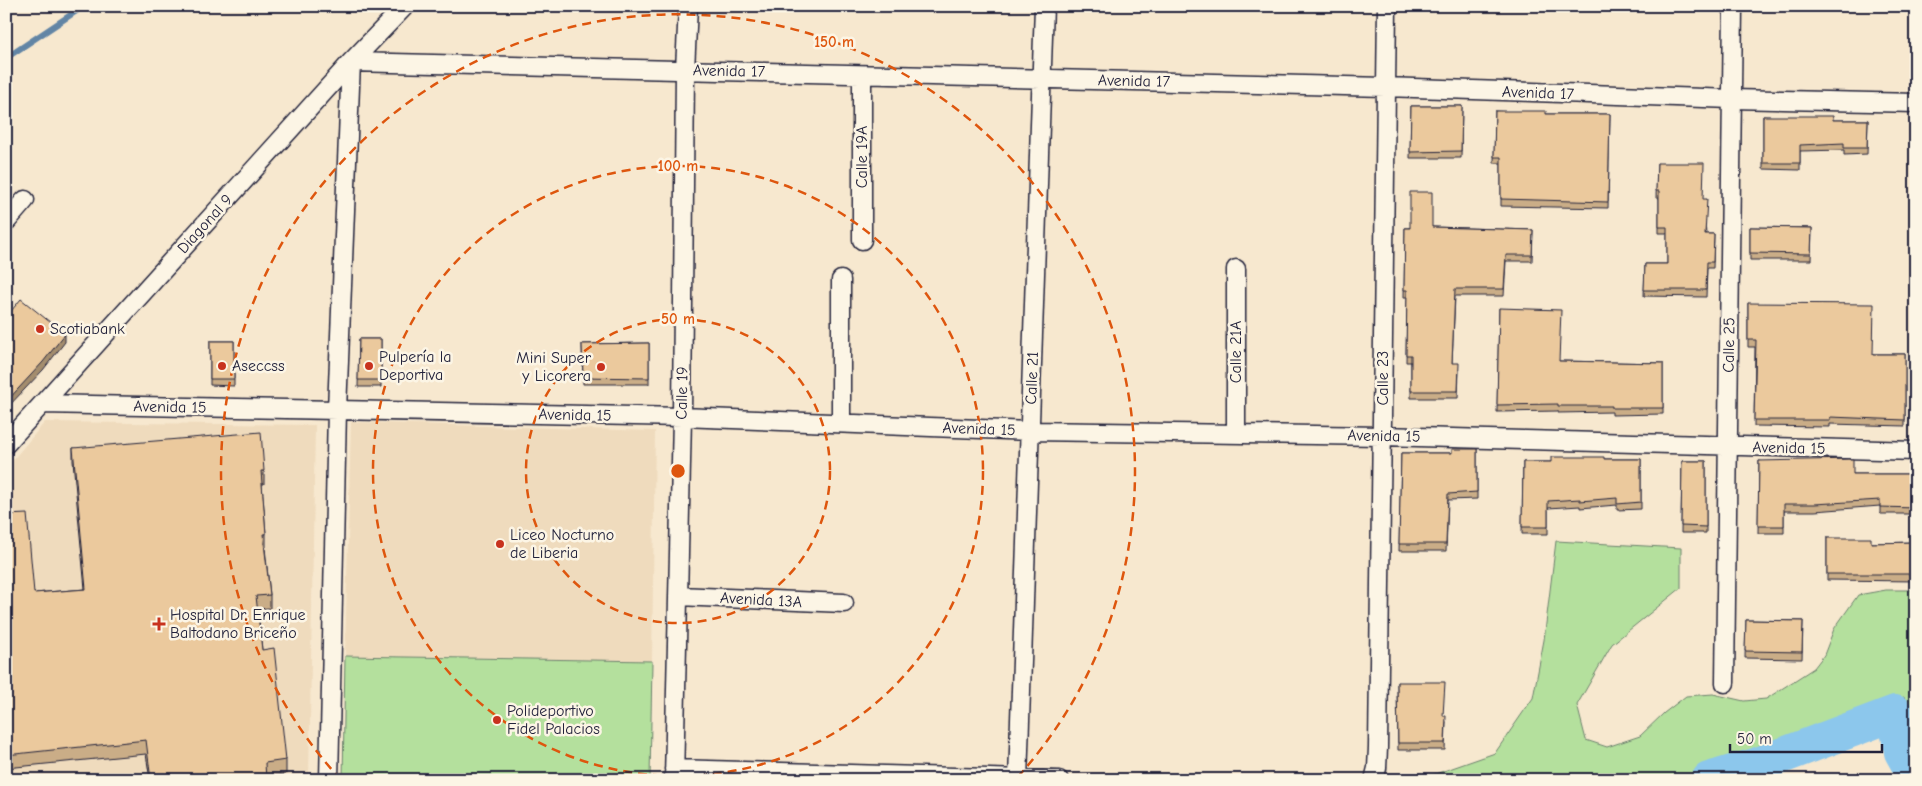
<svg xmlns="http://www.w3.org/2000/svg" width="1922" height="786" font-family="'Comic Neue',sans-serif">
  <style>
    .built { fill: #efdbbd }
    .green { fill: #b4e09d; stroke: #6b816c }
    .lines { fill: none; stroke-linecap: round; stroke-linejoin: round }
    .stream { stroke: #6285a5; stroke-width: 6 }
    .river { stroke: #8cc7ec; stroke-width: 36 }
    .minor-casing { stroke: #22223b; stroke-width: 21 }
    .minor { stroke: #fcf5e5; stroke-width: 18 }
    .wall { fill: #caad87; stroke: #22223b }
    .shaded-wall { fill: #a48d6e; stroke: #22223b }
    .building { fill: #ebc99d; stroke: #22223b }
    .ring { fill: none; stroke: #de560e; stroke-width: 2.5; stroke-dasharray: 9 6 }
    .poi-dot { fill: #c8321e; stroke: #fcf5e5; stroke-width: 2 }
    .labels { text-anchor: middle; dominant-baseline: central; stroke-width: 5; stroke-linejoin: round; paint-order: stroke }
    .street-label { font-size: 16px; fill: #22223b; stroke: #fcf5e5 }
    .poi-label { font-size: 16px; fill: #22223b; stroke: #fcf5e5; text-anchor: start }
    .centre { fill: #de560e; stroke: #fcf5e5; stroke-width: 2.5 }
    .ring-label { font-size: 15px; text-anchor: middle; font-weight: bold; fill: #de560e; stroke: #fcf5e5; stroke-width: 5; stroke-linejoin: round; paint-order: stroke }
  </style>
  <rect width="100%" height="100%" fill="#f7e8cf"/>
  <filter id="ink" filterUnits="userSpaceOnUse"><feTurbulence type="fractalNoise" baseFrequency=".02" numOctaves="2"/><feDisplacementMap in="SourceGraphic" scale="10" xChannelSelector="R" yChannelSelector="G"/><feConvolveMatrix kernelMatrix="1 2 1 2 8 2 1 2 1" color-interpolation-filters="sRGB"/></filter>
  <g filter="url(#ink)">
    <path class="built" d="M 45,422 L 315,425 L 309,780 L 6,780 L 6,468 Z
      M 351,422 L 655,431 L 652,661 L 345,656 Z"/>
    <path class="green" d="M 1556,541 L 1681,548 L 1681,588 L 1612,644 L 1577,705 L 1586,740 L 1607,747 L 1640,736 L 1664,713 L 1686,696 L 1713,694 L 1744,701 L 1766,699 L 1814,668 L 1824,655 L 1834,629 L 1858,595 L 1886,590 L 1916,590 L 1916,724 L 1904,697 L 1676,780 L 1418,780 L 1495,753 L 1533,698 L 1544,640 Z
      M 345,656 L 652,661 L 650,780 L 343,780 Z"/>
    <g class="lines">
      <path class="stream" d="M 6,58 L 84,6"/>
      <path class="river" d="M 1709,780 L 1755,766 L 1895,713 L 1902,752 L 1916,777"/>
      <defs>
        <path id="minor" d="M 351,62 L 1385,87 L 1732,99 L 1916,103
          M 862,75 L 862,240
          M 6,222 L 25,200
          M 1236,269 L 1236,434
          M 841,280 L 841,423
          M 43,404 L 682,417 L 1030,431 L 1383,436 L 1916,451
          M 6,444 L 351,62 L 405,6
          M 678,596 L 844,603
          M 1725,683 L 1733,6
          M 674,769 L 1059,780
          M 329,780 L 337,410 L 351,62
          M 674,780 L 682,417 L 685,70 L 688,6
          M 1018,780 L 1044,6
          M 1374,780 L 1377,768 L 1378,748 L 1387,6"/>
      </defs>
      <use href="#minor" class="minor-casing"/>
      <use href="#minor" class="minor"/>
    </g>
    <path class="wall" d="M 1411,106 L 1462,106 L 1461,158 L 1410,158 Z
      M 1495,111 L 1546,114 L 1610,114 L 1608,208 L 1501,206 L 1501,163 L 1494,163 Z
      M 1763,116 L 1833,120 L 1868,120 L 1867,154 L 1844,155 L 1844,150 L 1800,151 L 1800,170 L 1763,169 Z
      M 1657,163 L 1703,199 L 1706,234 L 1714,234 L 1713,268 L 1707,268 L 1706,297 L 1644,296 L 1645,264 L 1667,264 L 1667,233 L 1659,233 L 1659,198 L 1656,198 Z
      M 1432,227 L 1533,230 L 1532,261 L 1506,261 L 1504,296 L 1455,296 L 1452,363 L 1459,370 L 1458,398 L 1411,398 L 1411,362 L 1406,362 L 1407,297 L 1404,297 L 1405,228 Z
      M 1750,227 L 1812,228 L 1811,260 L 1750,260 Z
      M 1748,303 L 1873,354 L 1905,354 L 1905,426 L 1830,424 L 1830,427 L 1754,426 L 1755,347 L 1748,347 Z
      M 1499,308 L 1559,361 L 1663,363 L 1663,414 L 1612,415 L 1612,412 L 1558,413 L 1558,411 L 1497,412 Z
      M 359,339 L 381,339 L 381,387 L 358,387 Z
      M 210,341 L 234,341 L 234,386 L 210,385 Z
      M 649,343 L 649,384 L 583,384 L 582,344 Z
      M 73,448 L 264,471 L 264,484 L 262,484 L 266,534 L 266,547 L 265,548 L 270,595 L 270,608 L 258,609 L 262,650 L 286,760 L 286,774 L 266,776 L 266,780 L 150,780 L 146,754 L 6,768 L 6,515 L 34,593 L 85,589 L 73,461 Z
      M 1477,449 L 1477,499 L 1448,500 L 1446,551 L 1399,551 L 1401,453 L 1452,453 Z
      M 1604,459 L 1641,459 L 1641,509 L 1617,510 L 1617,505 L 1580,508 L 1580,506 L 1548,508 L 1548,534 L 1522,534 L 1523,462 L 1551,462 Z
      M 1682,461 L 1706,461 L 1706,533 L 1681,533 Z
      M 1759,461 L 1853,474 L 1916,474 L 1916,514 L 1880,514 L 1880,506 L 1815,511 L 1784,511 L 1784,533 L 1758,533 Z
      M 1827,538 L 1871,543 L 1916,542 L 1916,581 L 1827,580 Z
      M 1746,620 L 1803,621 L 1802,659 L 1745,658 Z
      M 1397,682 L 1444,716 L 1446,722 L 1445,750 L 1398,750 Z"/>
    <path class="shaded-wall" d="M 65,334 L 65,342 L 43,370 L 6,409 L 6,402 Z"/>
    <path class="building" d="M 1411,106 L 1462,106 L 1461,151 L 1410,152 Z
      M 1495,111 L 1546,111 L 1546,114 L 1610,114 L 1608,202 L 1501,199 L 1501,157 L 1494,157 Z
      M 1763,116 L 1833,116 L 1833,120 L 1868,120 L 1867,148 L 1844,148 L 1844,143 L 1800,145 L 1800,163 L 1763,163 Z
      M 1657,163 L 1704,163 L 1703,199 L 1707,199 L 1705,234 L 1714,234 L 1713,262 L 1707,262 L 1706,290 L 1644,290 L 1645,264 L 1667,264 L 1667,227 L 1659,227 L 1659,191 L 1656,191 Z
      M 1410,192 L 1432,192 L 1432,227 L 1533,230 L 1532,255 L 1506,255 L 1504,289 L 1455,289 L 1452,363 L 1459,363 L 1458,391 L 1411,391 L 1411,355 L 1406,355 L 1407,290 L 1404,290 L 1405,228 L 1410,228 Z
      M 1750,227 L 1812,228 L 1811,254 L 1750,253 Z
      M 21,299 L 65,334 L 43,362 L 6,402 L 6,317 Z
      M 1748,303 L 1874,304 L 1873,354 L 1905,354 L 1905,420 L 1830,417 L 1830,420 L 1754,420 L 1756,340 L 1748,340 Z
      M 1499,308 L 1561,310 L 1559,361 L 1663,363 L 1663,408 L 1612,408 L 1612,406 L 1558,406 L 1558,404 L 1497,405 Z
      M 359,339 L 381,339 L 381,380 L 358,380 Z
      M 210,341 L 234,341 L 234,379 L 210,379 Z
      M 649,343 L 649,378 L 583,377 L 582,344 Z
      M 261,432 L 264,471 L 261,471 L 266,534 L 263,534 L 270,595 L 256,596 L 262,650 L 274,648 L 286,760 L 265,763 L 266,780 L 151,780 L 146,740 L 6,755 L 6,515 L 27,514 L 34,593 L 86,589 L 73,448 Z
      M 1452,449 L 1477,449 L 1477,492 L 1448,494 L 1446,544 L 1399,544 L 1401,453 L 1452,453 Z
      M 1551,457 L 1604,457 L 1604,459 L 1641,459 L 1641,502 L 1617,504 L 1617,498 L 1580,501 L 1580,499 L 1548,501 L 1548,527 L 1522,527 L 1523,462 L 1551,462 Z
      M 1853,459 L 1853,474 L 1916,474 L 1916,508 L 1880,507 L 1880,500 L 1815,504 L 1784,504 L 1784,526 L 1758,526 L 1759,461 Z
      M 1682,461 L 1706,461 L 1706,527 L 1681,526 Z
      M 1827,538 L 1871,538 L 1871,543 L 1916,542 L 1916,574 L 1827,574 Z
      M 1746,620 L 1803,621 L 1802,652 L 1745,651 Z
      M 1397,682 L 1445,682 L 1443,716 L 1446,716 L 1445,743 L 1398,743 Z"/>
  </g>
  <g class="ring">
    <circle cx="678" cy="471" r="152"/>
    <circle cx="678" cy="471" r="305"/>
    <path d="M341 780A457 457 0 1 1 1015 780"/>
  </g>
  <g class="poi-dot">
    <circle cx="40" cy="329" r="5"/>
    <circle cx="222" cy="366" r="5"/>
    <circle cx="369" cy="366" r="5"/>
    <circle cx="601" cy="367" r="5"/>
    <circle cx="500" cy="544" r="5"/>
    <path d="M156.5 616.5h5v5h5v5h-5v5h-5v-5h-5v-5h5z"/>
    <circle cx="497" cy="720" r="5"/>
  </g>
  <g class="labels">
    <g class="street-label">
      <text transform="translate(729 71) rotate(1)">Avenida 17</text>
      <text transform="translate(1134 81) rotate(1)">Avenida 17</text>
      <text transform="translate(1538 93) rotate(2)">Avenida 17</text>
      <text transform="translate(862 157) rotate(-90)">Calle 19A</text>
      <text transform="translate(205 224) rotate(-48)">Diagonal 9</text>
      <text transform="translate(1729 345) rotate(-89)">Calle 25</text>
      <text transform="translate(1236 352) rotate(-90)">Calle 21A</text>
      <text transform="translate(1032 378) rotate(-88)">Calle 21</text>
      <text transform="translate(1383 378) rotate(-90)">Calle 23</text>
      <text transform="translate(682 393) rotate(-89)">Calle 19</text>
      <text transform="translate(170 407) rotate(1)">Avenida 15</text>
      <text transform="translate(575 415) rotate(1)">Avenida 15</text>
      <text transform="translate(979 429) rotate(2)">Avenida 15</text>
      <text transform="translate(1384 436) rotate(1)">Avenida 15</text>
      <text transform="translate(1789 448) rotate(1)">Avenida 15</text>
      <text transform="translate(761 600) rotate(3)">Avenida 13A</text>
    </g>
    <g class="poi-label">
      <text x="50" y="329">Scotiabank</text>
      <text x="379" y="357">Pulpería la<tspan x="379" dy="18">Deportiva</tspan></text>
      <text x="591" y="358" text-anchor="end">Mini Super<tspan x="591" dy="18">y Licorera</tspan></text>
      <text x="232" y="366">Aseccss</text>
      <text x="510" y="535">Liceo Nocturno<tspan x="510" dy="18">de Liberia</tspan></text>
      <text x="170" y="615">Hospital Dr. Enrique<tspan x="170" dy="18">Baltodano Briceño</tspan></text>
      <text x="507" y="711">Polideportivo<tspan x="507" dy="18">Fidel Palacios</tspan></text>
    </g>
  </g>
  <circle cx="678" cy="471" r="8" class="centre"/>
  <g class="ring-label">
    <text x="834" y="47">150 m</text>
    <text x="678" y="171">100 m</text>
    <text x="678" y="324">50 m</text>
  </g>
  <rect width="1922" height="786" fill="none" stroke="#fcf5e5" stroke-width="25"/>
  <rect x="12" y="12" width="1897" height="761" fill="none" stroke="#22223b" stroke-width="2" filter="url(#ink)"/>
  <path d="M1730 744v8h152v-8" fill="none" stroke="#22223b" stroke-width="2.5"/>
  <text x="1737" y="744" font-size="15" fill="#22223b" stroke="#fcf5e5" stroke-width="4" paint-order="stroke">50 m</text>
</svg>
